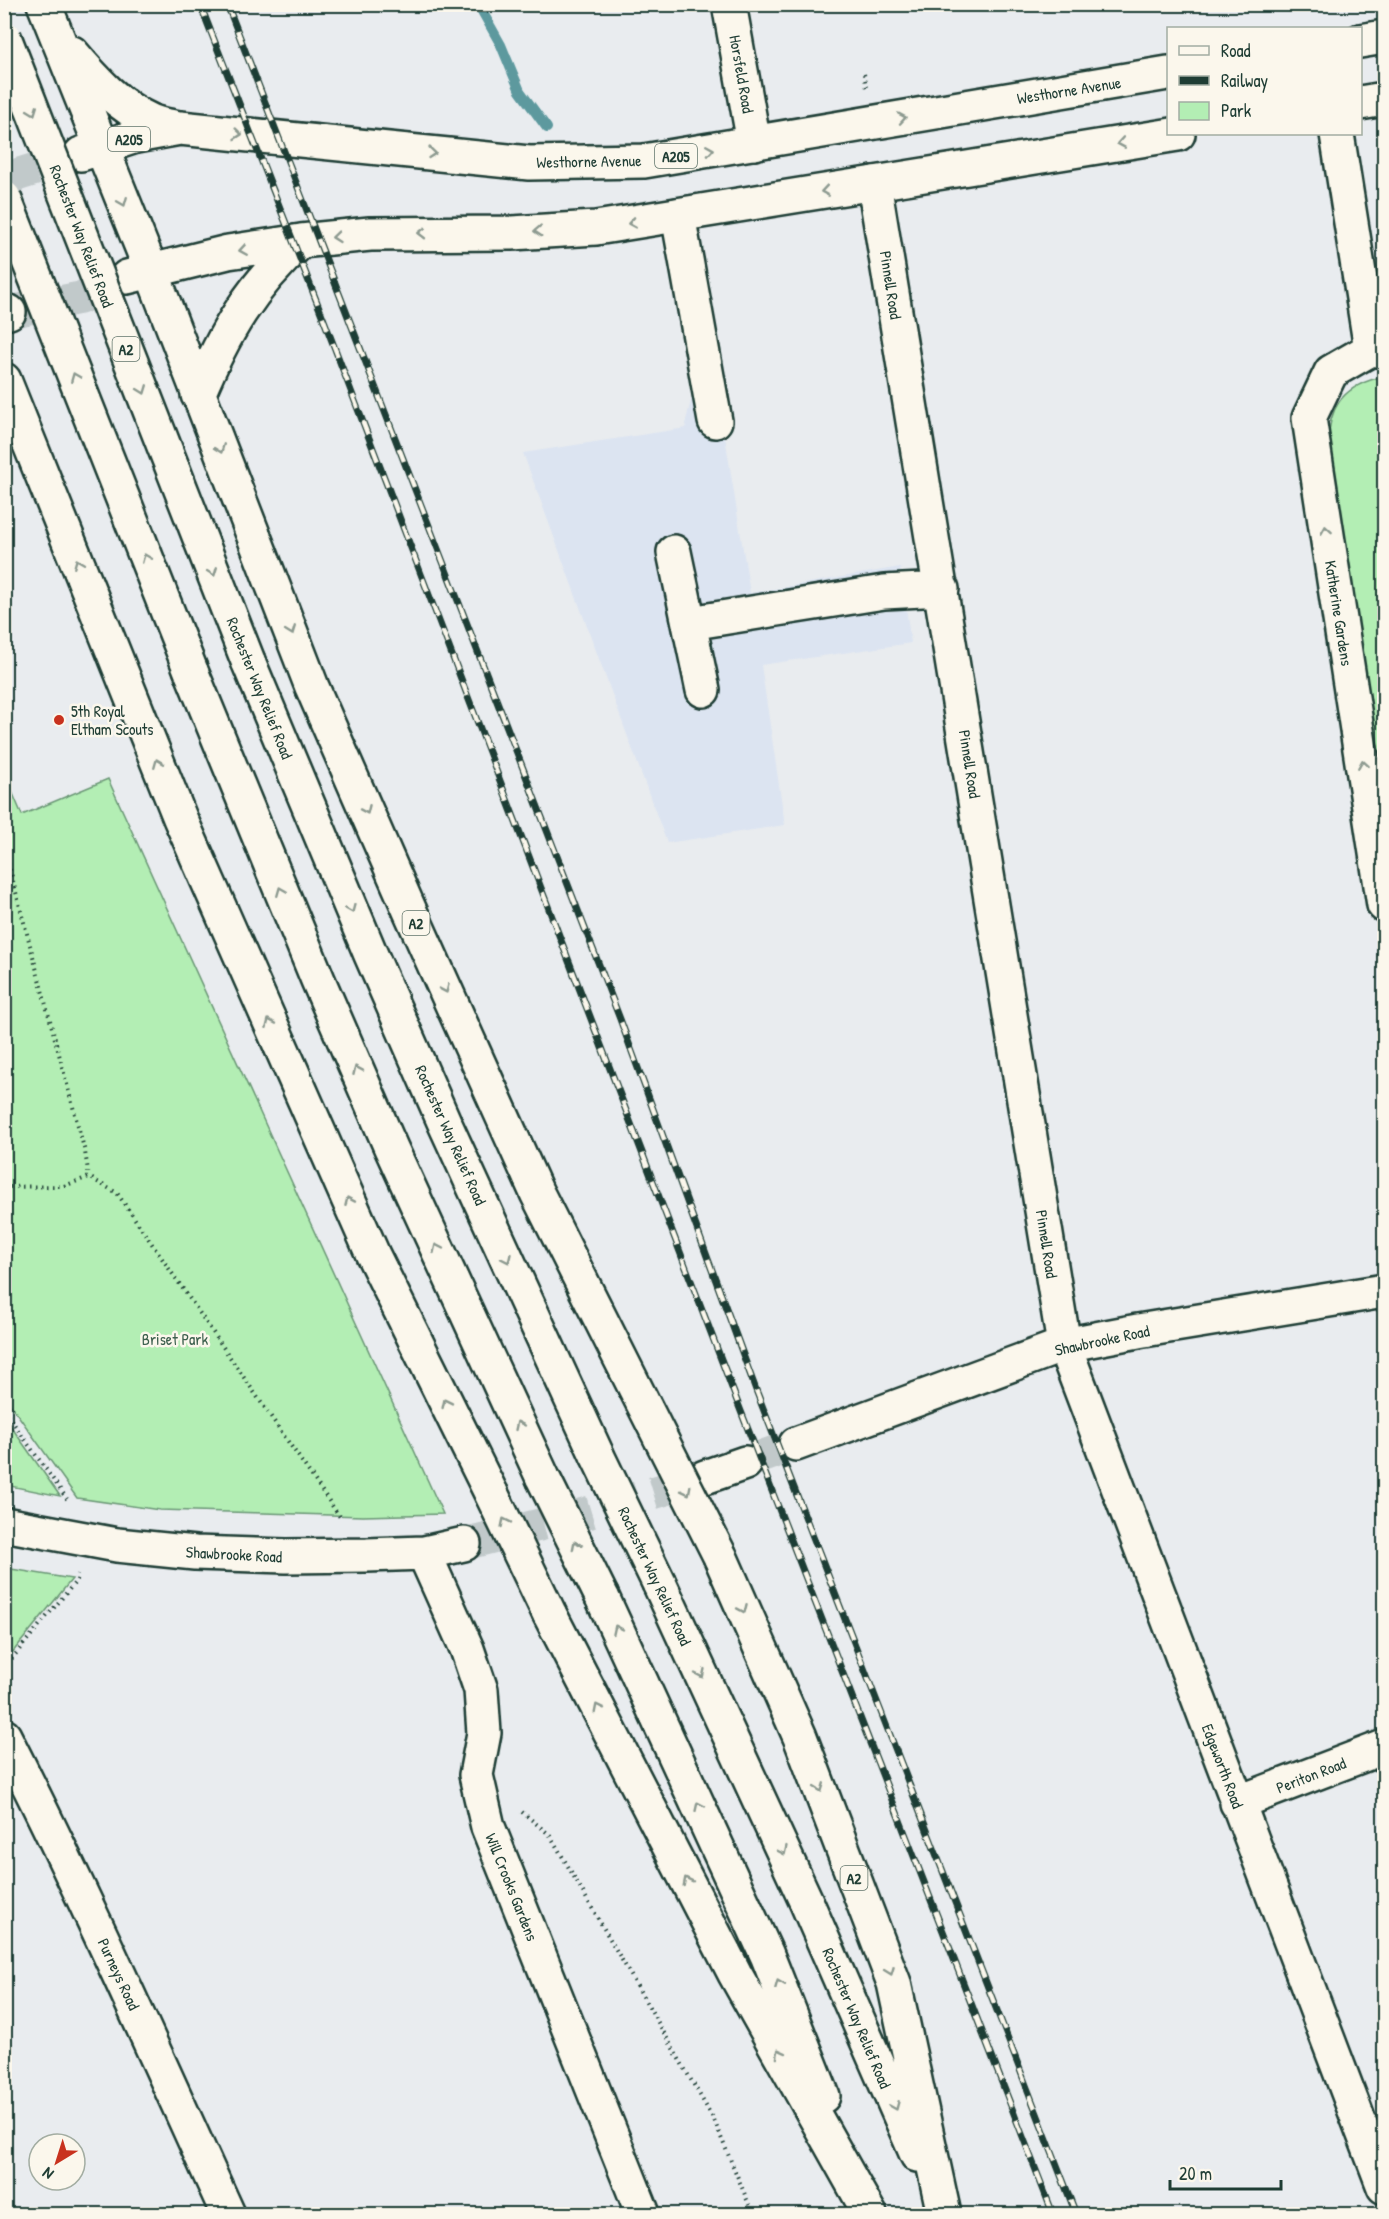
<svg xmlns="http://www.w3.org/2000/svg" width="1389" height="2219" font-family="'Patrick Hand',sans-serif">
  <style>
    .built { fill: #dce4f1 }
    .green { fill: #b3eeb4; stroke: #699674; stroke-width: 1.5 }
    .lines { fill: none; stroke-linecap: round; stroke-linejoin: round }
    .stream { stroke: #5d999e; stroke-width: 10 }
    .minor-tunnel { stroke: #c1c9ca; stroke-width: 33; stroke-dasharray: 33 16; stroke-linecap: butt }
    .highway-tunnel { stroke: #c1c9ca; stroke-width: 33; stroke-dasharray: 33 16; stroke-linecap: butt }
    .minor-casing { stroke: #1f3d34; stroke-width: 38 }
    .highway-casing { stroke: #1f3d34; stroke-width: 38 }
    .path { stroke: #1f3d34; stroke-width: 4; stroke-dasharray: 1.5 4.5; stroke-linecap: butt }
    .minor { stroke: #fbf7ec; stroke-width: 33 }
    .highway { stroke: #fbf7ec; stroke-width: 33 }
    .rail-casing { stroke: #1f3d34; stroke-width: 7 }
    .rail { stroke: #fbf7ec; stroke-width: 4.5; stroke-dasharray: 14; stroke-linecap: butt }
    .highway-bridge-casing { stroke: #1f3d34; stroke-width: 38; stroke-linecap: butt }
    .highway-bridge { stroke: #fbf7ec; stroke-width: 33 }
    .oneway { stroke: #8d9a90 }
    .poi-dot { fill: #c8321e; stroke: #fbf7ec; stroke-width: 2 }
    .labels { text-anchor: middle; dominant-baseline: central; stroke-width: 5; stroke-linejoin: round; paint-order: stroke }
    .shield { fill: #fbf7ec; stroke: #61756b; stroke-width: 1.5 }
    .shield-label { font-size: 15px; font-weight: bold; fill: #1f3d34 }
    .street-label { font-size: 16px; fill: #1f3d34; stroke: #fbf7ec }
    .poi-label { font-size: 16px; fill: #1f3d34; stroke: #fbf7ec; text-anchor: start }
    .park-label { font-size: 16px; fill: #3d604e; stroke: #fbf7ec }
  </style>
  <rect width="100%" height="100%" fill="#e9ecef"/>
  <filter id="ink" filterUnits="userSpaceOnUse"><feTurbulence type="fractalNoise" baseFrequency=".0167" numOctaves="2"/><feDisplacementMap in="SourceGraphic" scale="12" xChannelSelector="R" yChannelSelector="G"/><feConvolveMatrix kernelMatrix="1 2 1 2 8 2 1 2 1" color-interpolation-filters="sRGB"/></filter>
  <g filter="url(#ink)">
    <path class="built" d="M 696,382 L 723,424 L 750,593 L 900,567 L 911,643 L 761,665 L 785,825 L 667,843 L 523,453 L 686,428 L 685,424 Z"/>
    <path class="green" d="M 1377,378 L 1384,378 L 1384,792 L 1329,446 C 1327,410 1341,388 1377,378 Z
      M 5,775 L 22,815 L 108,779 L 443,1514 L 363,1516 L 160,1510 L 77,1498 L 5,1397 Z
      M 5,1418 L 60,1496 L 5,1485 Z
      M 5,1568 L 72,1579 L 7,1659 L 4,1653 Z"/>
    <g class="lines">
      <path class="stream" d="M 478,4 L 501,45 L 520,91 L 547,128"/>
      <path class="minor-tunnel" d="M 745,1463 L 796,1444
        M 464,1544 L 584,1514 L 705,1477"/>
      <path class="highway-tunnel" d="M 4,179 L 79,155
        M 9,312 L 80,298 L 127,277"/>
      <defs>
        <path id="minor" d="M 729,4 L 754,143
          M 1337,134 L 1371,349
          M 874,183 L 1064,1345 L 1384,2187
          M 678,215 L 715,421
          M 1384,351 L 1371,349 L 1331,372 L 1309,418 L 1384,905
          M 674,552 L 703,690
          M 690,623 L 884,592 L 942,589
          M 796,1444 L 1064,1345 L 1138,1331 L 1384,1291
          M 705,1477 L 745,1463
          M 4,1524 L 117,1545 L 195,1553 L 286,1556 L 367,1555 L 424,1553 L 464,1544
          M 424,1553 L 467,1649 L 481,1690 L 484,1733 L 476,1775 L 488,1827 L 643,2214
          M 4,1736 C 84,1893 155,2054 228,2214
          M 1237,1803 L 1384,1747"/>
        <path id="highway" d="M 44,4 L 151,270 L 312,687 L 410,911 L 537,1193 L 661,1439
          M 1360,41 L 1384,37
          M 72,53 C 94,79 119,107 151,121 C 160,125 170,126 179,128
          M 1360,103 L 1384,99
          M 81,154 L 136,136 L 180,128 L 529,163 L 644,161 L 1168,73
          M 127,277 L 228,252 L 301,241 L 370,234 L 512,233 L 596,228 L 1178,134
          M 4,313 L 9,312
          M 4,380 L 180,818 L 373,1255 L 491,1493
          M 198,395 C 224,332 251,287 301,241
          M 248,661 L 371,955 L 445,1124 L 597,1455
          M 191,671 L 318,980 L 391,1148 L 543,1478
          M 720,1556 L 800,1737 L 894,1983 L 944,2214
          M 659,1583 L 806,1901 L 917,2155
          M 602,1597 L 767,1955 L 823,2096
          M 549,1613 L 735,1974 L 870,2214"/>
      </defs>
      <use href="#minor" class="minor-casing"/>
      <use href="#highway" class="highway-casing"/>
      <path class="path" d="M 864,74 L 867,88
        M 4,860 L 8,862 L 85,1152 L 89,1177
        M 4,1187 L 64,1186 L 89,1177 L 117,1193 L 342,1520
        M 4,1410 L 67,1499
        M 4,1668 L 77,1580 L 78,1574
        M 522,1812 L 550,1835 L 713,2118 L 753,2214"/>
      <use href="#minor" class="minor"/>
      <use href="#highway" class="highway"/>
      <defs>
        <path id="rail" d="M 200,4 L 322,315 L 737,1401 L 1053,2214
          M 227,4 L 620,1019 L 756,1390 L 1076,2214"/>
      </defs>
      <use href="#rail" class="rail-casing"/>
      <use href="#rail" class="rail"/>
      <defs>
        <path id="highway-bridge" d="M 4,37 L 248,661
          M 4,198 L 191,671
          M 661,1439 L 720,1556
          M 597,1455 L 659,1583
          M 543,1478 L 602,1597
          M 491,1493 L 549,1613"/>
      </defs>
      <use href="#highway-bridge" class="highway-bridge-casing"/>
      <use href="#highway-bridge" class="highway-bridge"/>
    </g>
    <defs><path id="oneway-chevron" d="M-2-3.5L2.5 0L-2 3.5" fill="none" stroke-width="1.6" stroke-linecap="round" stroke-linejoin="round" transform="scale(1.5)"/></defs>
    <g class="oneway">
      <use href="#oneway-chevron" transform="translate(33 111) rotate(69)"/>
      <use href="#oneway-chevron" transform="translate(902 118) rotate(-10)"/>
      <use href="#oneway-chevron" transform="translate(238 134) rotate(6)"/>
      <use href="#oneway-chevron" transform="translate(1121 143) rotate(170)"/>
      <use href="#oneway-chevron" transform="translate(710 150) rotate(-9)"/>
      <use href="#oneway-chevron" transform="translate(432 153) rotate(6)"/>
      <use href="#oneway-chevron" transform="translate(825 191) rotate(171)"/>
      <use href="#oneway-chevron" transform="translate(123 202) rotate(68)"/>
      <use href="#oneway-chevron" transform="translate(632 223) rotate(171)"/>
      <use href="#oneway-chevron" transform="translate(538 231) rotate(177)"/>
      <use href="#oneway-chevron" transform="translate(422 233) rotate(180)"/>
      <use href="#oneway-chevron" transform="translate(336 237) rotate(174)"/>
      <use href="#oneway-chevron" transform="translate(243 250) rotate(171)"/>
      <use href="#oneway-chevron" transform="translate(75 377) rotate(-112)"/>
      <use href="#oneway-chevron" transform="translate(143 390) rotate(69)"/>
      <use href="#oneway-chevron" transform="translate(220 449) rotate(69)"/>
      <use href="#oneway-chevron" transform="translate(1326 530) rotate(-99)"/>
      <use href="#oneway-chevron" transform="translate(146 558) rotate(-112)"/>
      <use href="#oneway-chevron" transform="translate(78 563) rotate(-112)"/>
      <use href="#oneway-chevron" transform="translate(213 572) rotate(69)"/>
      <use href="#oneway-chevron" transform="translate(291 631) rotate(69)"/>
      <use href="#oneway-chevron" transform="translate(158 763) rotate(-112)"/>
      <use href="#oneway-chevron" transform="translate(1363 764) rotate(-99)"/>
      <use href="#oneway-chevron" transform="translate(366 810) rotate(66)"/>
      <use href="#oneway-chevron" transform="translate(281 891) rotate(-112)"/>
      <use href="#oneway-chevron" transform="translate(351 909) rotate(67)"/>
      <use href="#oneway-chevron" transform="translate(445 989) rotate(66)"/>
      <use href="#oneway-chevron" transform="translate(270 1023) rotate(-114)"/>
      <use href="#oneway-chevron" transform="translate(357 1070) rotate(-114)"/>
      <use href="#oneway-chevron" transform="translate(349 1201) rotate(-114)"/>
      <use href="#oneway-chevron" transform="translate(437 1248) rotate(-115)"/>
      <use href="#oneway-chevron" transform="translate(507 1259) rotate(65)"/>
      <use href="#oneway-chevron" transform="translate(446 1403) rotate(-116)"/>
      <use href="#oneway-chevron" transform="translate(519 1425) rotate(-115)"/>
      <use href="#oneway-chevron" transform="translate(687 1491) rotate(63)"/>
      <use href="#oneway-chevron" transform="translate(505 1522) rotate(-116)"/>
      <use href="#oneway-chevron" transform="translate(576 1545) rotate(-117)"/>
      <use href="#oneway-chevron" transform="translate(743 1609) rotate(66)"/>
      <use href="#oneway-chevron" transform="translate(617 1629) rotate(-115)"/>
      <use href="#oneway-chevron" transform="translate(701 1674) rotate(65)"/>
      <use href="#oneway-chevron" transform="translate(598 1708) rotate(-117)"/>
      <use href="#oneway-chevron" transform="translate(820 1788) rotate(69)"/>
      <use href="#oneway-chevron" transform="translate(699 1806) rotate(-115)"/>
      <use href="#oneway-chevron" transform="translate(783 1851) rotate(65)"/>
      <use href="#oneway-chevron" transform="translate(687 1881) rotate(-117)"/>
      <use href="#oneway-chevron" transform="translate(890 1971) rotate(69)"/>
      <use href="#oneway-chevron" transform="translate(779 1984) rotate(-112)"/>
      <use href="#oneway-chevron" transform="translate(780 2053) rotate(-119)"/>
      <use href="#oneway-chevron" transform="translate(895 2106) rotate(67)"/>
    </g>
  </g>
  <circle class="poi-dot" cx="59" cy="720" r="6"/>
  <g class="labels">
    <g class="shield">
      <rect x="108" y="127" width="42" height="24" rx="4.5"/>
      <rect x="655" y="144" width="42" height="24" rx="4.5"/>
      <rect x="112.5" y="337" width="27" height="24" rx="4.5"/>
      <rect x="402.5" y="911" width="27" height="24" rx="4.5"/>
      <rect x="840.5" y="1866" width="27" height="24" rx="4.5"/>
    </g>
    <g class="shield-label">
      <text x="129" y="139">A205</text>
      <text x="676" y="156">A205</text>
      <text x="126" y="349">A2</text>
      <text x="416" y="923">A2</text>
      <text x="854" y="1878">A2</text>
    </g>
    <g class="street-label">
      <text transform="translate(742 74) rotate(80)">Horsfeld Road</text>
      <text transform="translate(1069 90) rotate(-9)">Westhorne Avenue</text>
      <text transform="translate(589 161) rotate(-1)">Westhorne Avenue</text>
      <text transform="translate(82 236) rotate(69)">Rochester Way Relief Road</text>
      <text transform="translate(891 285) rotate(81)">Pinnell Road</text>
      <text transform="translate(1339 613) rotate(81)">Katherine Gardens</text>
      <text transform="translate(260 688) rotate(68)">Rochester Way Relief Road</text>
      <text transform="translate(970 764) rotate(81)">Pinnell Road</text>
      <text transform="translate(451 1135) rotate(66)">Rochester Way Relief Road</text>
      <text transform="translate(1047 1244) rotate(81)">Pinnell Road</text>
      <text transform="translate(1102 1340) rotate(-12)">Shawbrooke Road</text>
      <text transform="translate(234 1554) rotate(3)">Shawbrooke Road</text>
      <text transform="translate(655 1576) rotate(65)">Rochester Way Relief Road</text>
      <text transform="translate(1223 1766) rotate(69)">Edgeworth Road</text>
      <text transform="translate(1311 1775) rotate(-21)">Periton Road</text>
      <text transform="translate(512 1887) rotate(68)">Will Crooks Gardens</text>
      <text transform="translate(119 1974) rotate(65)">Purneys Road</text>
      <text transform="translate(857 2018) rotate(67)">Rochester Way Relief Road</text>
    </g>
    <g class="poi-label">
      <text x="71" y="711">5th Royal<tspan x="71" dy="18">Eltham Scouts</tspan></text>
    </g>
    <g class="park-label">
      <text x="175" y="1339">Briset Park</text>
    </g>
  </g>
  <rect width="1389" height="2219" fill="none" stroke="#fbf7ec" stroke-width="24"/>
  <rect x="12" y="12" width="1365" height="2195" fill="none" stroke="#1f3d34" stroke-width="2" filter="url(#ink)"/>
  <rect x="1167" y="27" width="195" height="108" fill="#fbf7ec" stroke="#a3ada2" stroke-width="1.5"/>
  <rect x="1179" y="46" width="30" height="9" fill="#fbf7ec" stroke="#a3ada2" stroke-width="1.5"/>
  <text x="1221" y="57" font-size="18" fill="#1f3d34">Road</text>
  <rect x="1179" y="76" width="30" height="9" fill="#1f3d34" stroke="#a3ada2" stroke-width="1.5"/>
  <text x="1221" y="87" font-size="18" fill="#1f3d34">Railway</text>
  <rect x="1179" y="102" width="30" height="18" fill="#b3eeb4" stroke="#a3ada2" stroke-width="1.5"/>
  <text x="1221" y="117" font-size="18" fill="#1f3d34">Park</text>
  <g transform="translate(57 2162) rotate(218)"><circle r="28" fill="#fbf7ec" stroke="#a3ada2" stroke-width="1.5"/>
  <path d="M0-4.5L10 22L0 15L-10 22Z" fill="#c8321e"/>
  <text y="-9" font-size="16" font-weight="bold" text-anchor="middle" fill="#1f3d34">N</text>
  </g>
  <path d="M1170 2180v9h111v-9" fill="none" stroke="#1f3d34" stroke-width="3"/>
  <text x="1179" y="2180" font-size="18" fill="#1f3d34" stroke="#fbf7ec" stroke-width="4.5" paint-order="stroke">20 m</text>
</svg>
